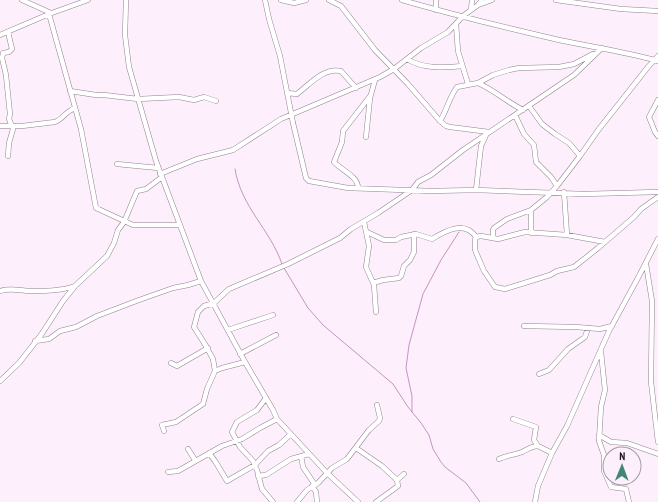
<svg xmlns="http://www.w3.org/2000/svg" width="658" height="502" font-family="'PT Sans Narrow',sans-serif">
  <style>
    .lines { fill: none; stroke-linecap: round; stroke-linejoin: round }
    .stream { stroke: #c593c1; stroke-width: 1 }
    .minor-casing { stroke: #91828f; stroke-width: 5.5 }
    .minor { stroke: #fff; stroke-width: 4.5 }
  </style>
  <rect width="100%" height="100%" fill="#fdf0fc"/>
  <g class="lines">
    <path class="stream" d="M 235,169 C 241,207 270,229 282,264
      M 284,268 L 308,308 L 323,325 L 393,384 L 408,407 L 421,423 L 429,435 L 433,449 L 441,462 L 445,467 L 466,483 L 480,502
      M 412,412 L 412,396 L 406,368 L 409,345 L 423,294 L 441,260 L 459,232"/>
    <defs>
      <path id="minor" d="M 22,0 L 51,13
        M 126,0 L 125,35 L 129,67 L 156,161 L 201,281 L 245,362 L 273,410 L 277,419 L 327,473 L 358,502
        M 265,0 L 269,19 L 280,56 L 293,123 L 306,178 L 309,181 L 348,188 L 432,191 L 476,190 L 584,194 L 658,192
        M 281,0 L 294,3 L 306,0
        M 329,0 L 341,6 L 375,50 L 408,84 L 440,121 L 446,126 L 450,127 L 489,132
        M 402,0 C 454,15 507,28 559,40 C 592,47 626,52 658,61
        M 556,0 L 621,9 L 658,11
        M 478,5 L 492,0
        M 436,10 L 436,0
        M 471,10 L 472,0
        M 49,14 L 81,129 L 96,208 L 133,225 L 179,225
        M 456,24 L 458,51 L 468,84
        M 8,32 L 12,49 L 9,52 L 3,53 L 2,58 L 6,75 L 10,114 L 9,119 L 13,129 L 9,143 L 8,156
        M 0,35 L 49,14 L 88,0
        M 407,59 C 423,69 444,68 462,66
        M 478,83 C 494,90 507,102 523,110
        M 70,91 L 96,95 L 104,95 L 138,99 L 179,97 L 194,100 L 204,97 L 216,101
        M 287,93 L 297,94 C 310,84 324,67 341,71 L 356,88
        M 658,100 L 649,117 L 655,132 L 658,136
        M 529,106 L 542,124 L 555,134 L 569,143 L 580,156
        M 515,115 L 524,134 L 534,145 L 536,162 L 551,177 L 557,186
        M 440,121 C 447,110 449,98 457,87 L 478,83 L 493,75 L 509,70 L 519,68 L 559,67 L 574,64 L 593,54
        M 0,126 L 22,126 L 55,122 C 63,119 65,112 75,108
        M 366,137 L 370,98 L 375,80
        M 117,164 L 158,168
        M 160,174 L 197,159 L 233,150 L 281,119 L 380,77 L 394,69 L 421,48 L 448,32 L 463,16 L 478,5 L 482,0
        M 358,188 C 358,176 341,170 334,162 L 342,142 L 343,131 L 371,95
        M 476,190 L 481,146 L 486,135
        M 564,192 L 567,235
        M 531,210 L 531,233
        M 364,222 L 369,246 L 366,267 L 374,285 L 376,312
        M 367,232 L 384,240 L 396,240 L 401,237 L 416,234 L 432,239 C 445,231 465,220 476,237
        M 476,237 L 475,240 L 475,250 L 484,271 L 495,287 L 505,289 L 550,275 L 557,271 L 574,267 L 598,248 L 634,217 L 641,209 L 658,197
        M 476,237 L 481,236 L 498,239 L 525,232 L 567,235 L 605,242
        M 493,238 L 493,230 L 494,228 L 507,219 L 531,210 L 547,197 L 557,186 L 580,156 L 599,129 L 648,67 L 658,56
        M 646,264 L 652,301 L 651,382 L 658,442
        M 373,283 L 383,280 L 399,278 L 401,276 L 404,266 L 410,260 L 414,252 L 414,234
        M 0,291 C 12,287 19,291 31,291 C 45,291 61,291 75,286
        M 524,326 L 576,327 L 600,329 L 612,326
        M 228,330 L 273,315
        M 35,341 L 49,339 L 60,331 L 76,327 L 97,316 L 139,300 L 173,288 L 188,285 L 201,281
        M 601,352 L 605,390 L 601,407 L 599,441 L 604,455 L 604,471 L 611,487 L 626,489 L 629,502
        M 240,354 L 276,335
        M 171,363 L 177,366 L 208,348
        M 215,371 L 222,368 L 245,362
        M 539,374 L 549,370 L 568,349 L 585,337 L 588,328
        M 0,381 L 19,363 L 41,335 L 63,301 L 75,286 L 107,256 L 114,243 L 118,230 L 124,222 L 137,191 L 146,189 L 162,177
        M 266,398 L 257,410 L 237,422 L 232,432 L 240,447 L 253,461 L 257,470 L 262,489 L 273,502
        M 513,419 L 536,427 L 534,440 L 538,446 L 552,453
        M 164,431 L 162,425 L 176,422 L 203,404 L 207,389 L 215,371 L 213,359 L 206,346 L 194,327 L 198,312 L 204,306 L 214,303 L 229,289 L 288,264 L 340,238 L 351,229 L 378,213 L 412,190 L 418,182 L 431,175 L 463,150 L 574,75 L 602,48
        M 599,435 L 611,442 L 627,443 L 658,454
        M 356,448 L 382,466 L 397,480 L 398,486 L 376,502
        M 188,449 L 195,460
        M 209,453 L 215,461 L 227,481 L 255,465 L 268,451 L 279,445 L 291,434
        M 301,456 L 303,467 L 315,485
        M 499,459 C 507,455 515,455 522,452 C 528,449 532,446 538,446
        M 168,472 L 178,471 L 222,446 L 242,439 L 260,428 L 277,419
        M 258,476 L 266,475 L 291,459 L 309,454
        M 397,480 L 404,474
        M 312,486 L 316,492 L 317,502
        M 297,502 L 307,490 L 318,483 L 332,468 L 347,459 L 369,430 L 379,421 L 380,418 L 377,405
        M 535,502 L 538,486 L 552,453 L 567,426 L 609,331 L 639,276 L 658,239"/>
    </defs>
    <use href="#minor" class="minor-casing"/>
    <use href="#minor" class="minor"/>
  </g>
  <g transform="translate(622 466) rotate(1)"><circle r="19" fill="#fdf0fc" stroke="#a39aa3"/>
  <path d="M0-3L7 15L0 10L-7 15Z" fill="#438678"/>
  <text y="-6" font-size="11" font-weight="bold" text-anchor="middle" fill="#1d181d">N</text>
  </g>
</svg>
